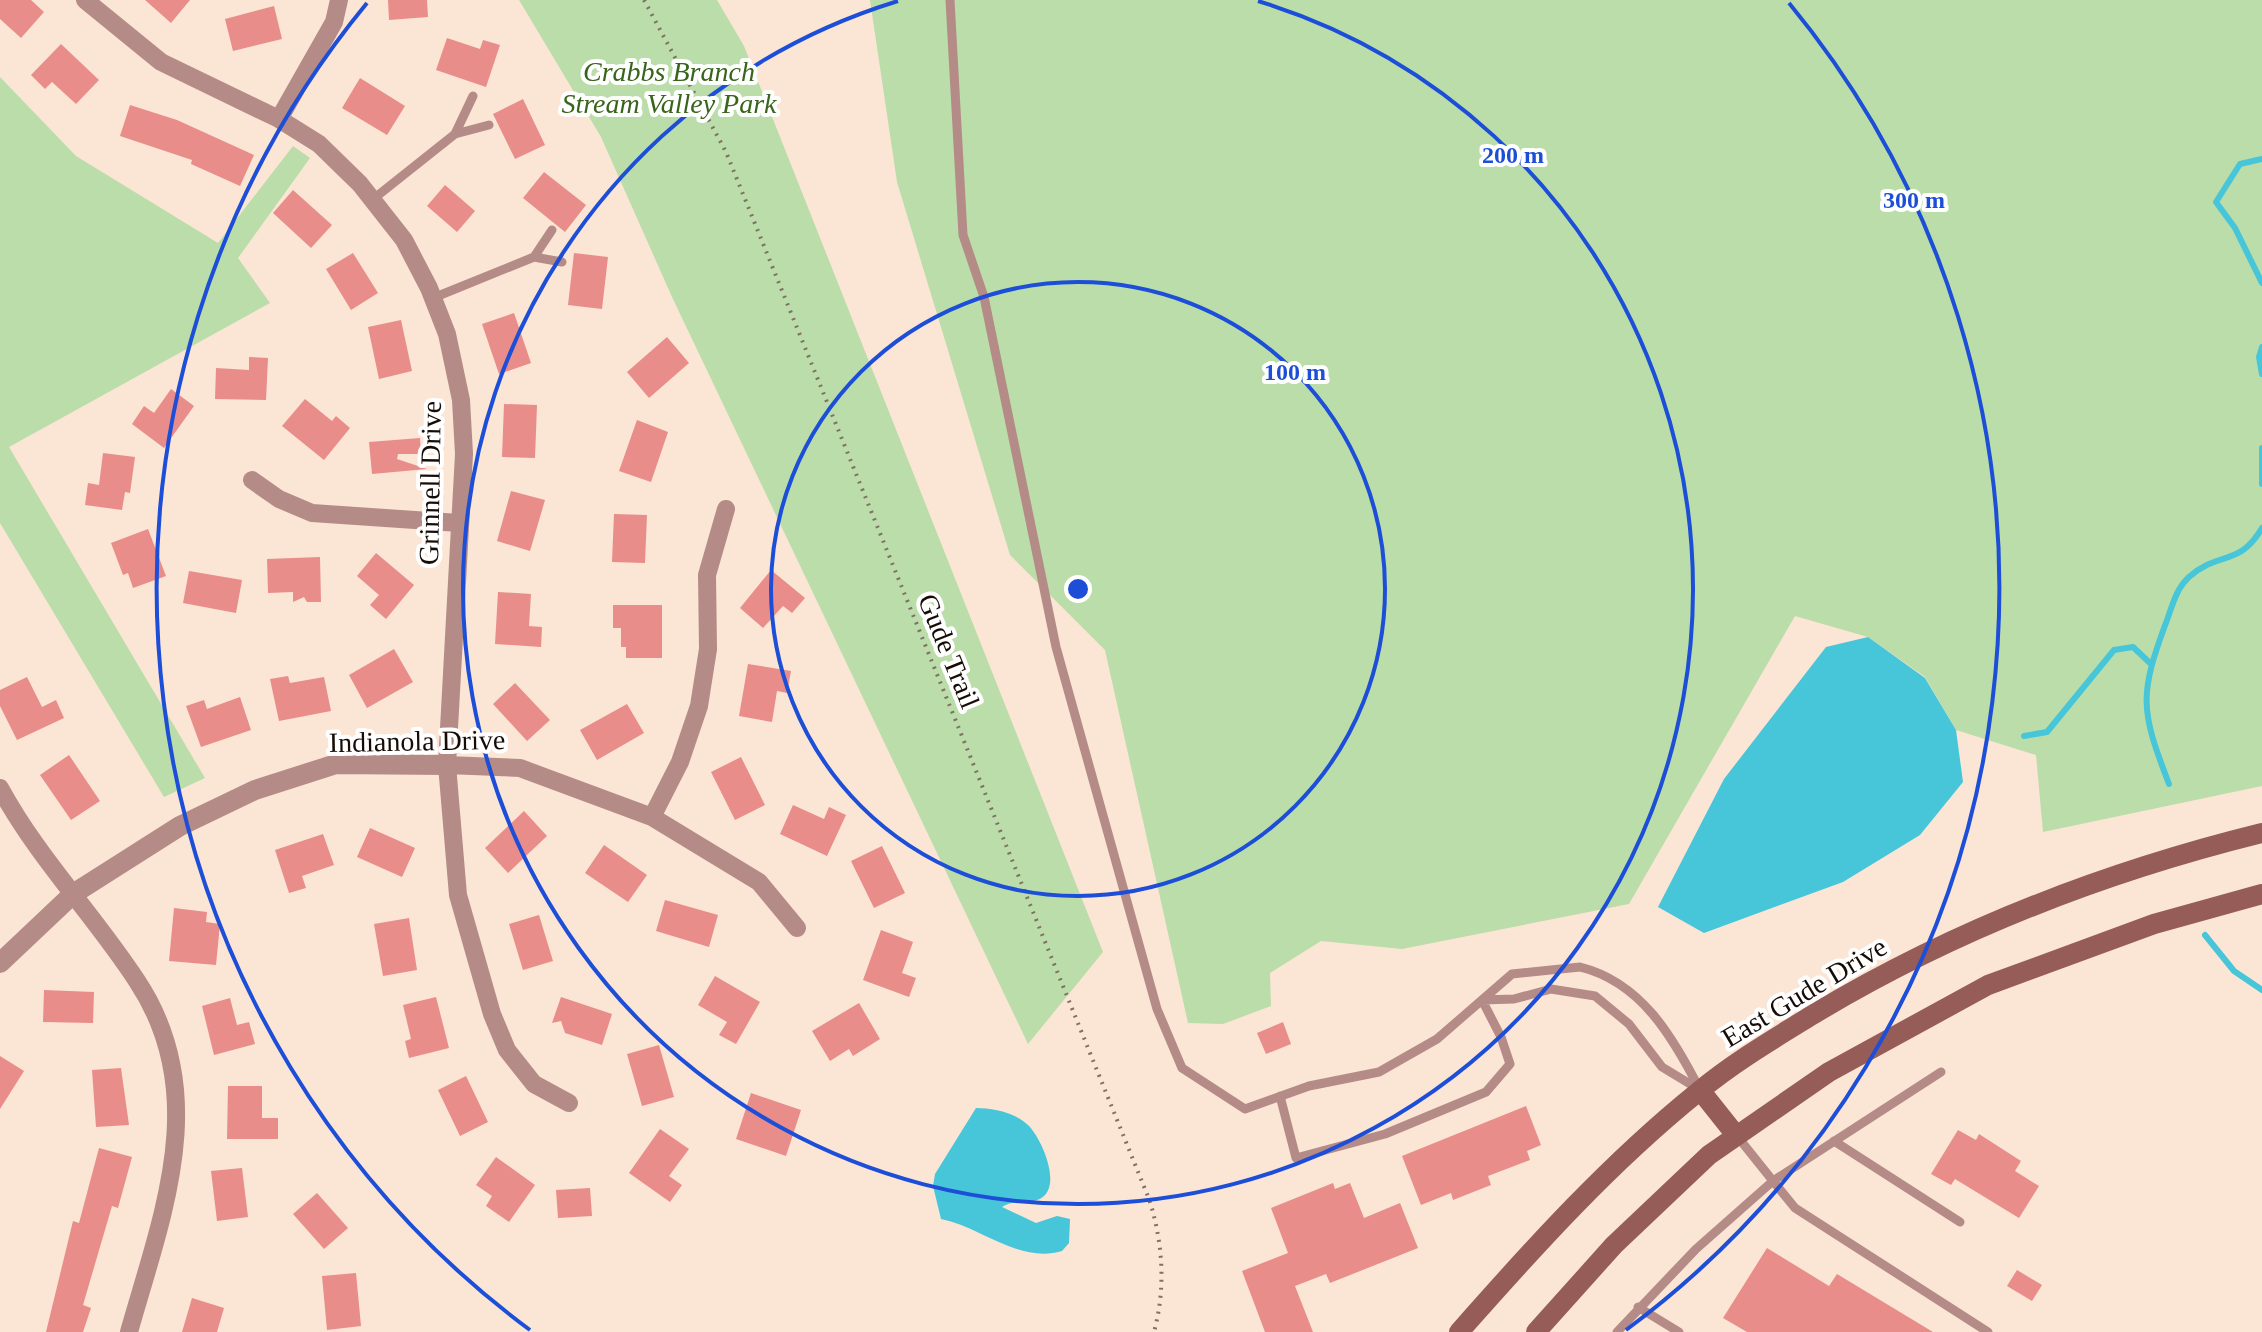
<svg xmlns="http://www.w3.org/2000/svg" width="2262" height="1332" font-family="'Times New Roman',serif">
  <style>
    .green { fill: #bda }
    .water { fill: #47c5d9 }
    .lines { fill: none; stroke-linecap: round; stroke-linejoin: round }
    .stream { stroke: #47c5d9; stroke-width: 6 }
    .building { fill: #e88d8a }
    .path { stroke: #807166; stroke-width: 4; stroke-dasharray: 2 6; stroke-linecap: butt }
    .service { stroke: #b48b87; stroke-width: 9 }
    .minor { stroke: #b48b87; stroke-width: 18 }
    .tertiary { stroke: #b48b87; stroke-width: 20 }
    .secondary { stroke: #965d58; stroke-width: 20 }
    .ring { fill: none; stroke: #1d4ed8; stroke-width: 4 }
    .labels { text-anchor: middle; dominant-baseline: central; stroke-width: 8; stroke-linejoin: round; paint-order: stroke }
    .park-label { font-size: 28px; font-style: italic; fill: #38641b; stroke: #fff }
    .street-label { font-size: 28px; fill: #150c06; stroke: #fff }
    .centre { fill: #1d4ed8; stroke: #fff; stroke-width: 4 }
    .ring-label { font-size: 24px; text-anchor: middle; font-weight: bold; fill: #1d4ed8; stroke: #fff; stroke-width: 8; stroke-linejoin: round; paint-order: stroke }
  </style>
  <rect width="100%" height="100%" fill="#fbe5d5"/>
  <path class="green" d="M 519,0 L 717,0 L 744,46 L 1103,952 L 1028,1044 L 672,297 L 601,137 Z
    M 870,0 L 2262,0 L 2262,786 L 2043,832 L 2036,755 L 1956,730 L 1925,677 L 1868,637 L 1795,616 L 1629,904 L 1402,949 L 1321,941 L 1270,973 L 1271,1006 L 1223,1024 L 1188,1023 L 1105,650 L 1010,555 L 897,182 Z
    M 0,77 L 76,156 L 218,243 L 293,146 L 310,158 L 238,258 L 270,303 L 9,447 L 205,778 L 164,797 L 0,523 Z"/>
  <path class="water" d="M 1868,637 L 1925,678 L 1956,730 L 1963,782 L 1920,835 L 1843,882 L 1704,933 L 1658,907 L 1724,779 L 1826,647 Z
    M 976,1108 C 993,1108 1017,1113 1029,1126 C 1042,1140 1060,1181 1044,1196 C 1033,1206 1014,1198 1002,1207 L 1036,1223 L 1057,1216 L 1070,1219 L 1069,1243 L 1062,1251 C 1019,1264 982,1227 941,1219 L 933,1186 L 935,1174 Z"/>
  <g class="lines">
    <path class="stream" d="M 2262,159 L 2240,164 L 2216,202 L 2235,228 L 2262,283
      M 2262,347 L 2259,357 L 2262,374
      M 2262,448 L 2262,484
      M 2024,736 L 2047,732 L 2114,650 L 2133,647 L 2150,663
      M 2169,784 C 2140,709 2139,695 2167,620 C 2173,604 2176,589 2189,577 C 2220,550 2239,567 2262,528
      M 2205,935 L 2234,971 L 2262,990"/>
  </g>
  <path class="building" d="M 0,0 L 31,0 L 44,12 L 21,38 L 0,19 Z
    M 145,0 L 190,0 L 171,23 Z
    M 388,0 L 427,0 L 428,17 L 389,20 Z
    M 274,6 L 282,39 L 233,51 L 225,19 Z
    M 447,38 L 480,49 L 483,40 L 500,45 L 486,87 L 436,70 Z
    M 61,44 L 99,80 L 76,104 L 52,82 L 45,89 L 31,75 Z
    M 360,78 L 405,106 L 387,135 L 342,108 Z
    M 523,99 L 545,145 L 515,159 L 493,114 Z
    M 130,105 L 177,120 L 254,155 L 240,186 L 191,164 L 192,160 L 120,136 Z
    M 544,172 L 586,205 L 565,232 L 523,198 Z
    M 445,185 L 475,211 L 457,232 L 427,206 Z
    M 293,190 L 332,225 L 311,248 L 273,213 Z
    M 353,253 L 378,293 L 351,310 L 326,269 Z
    M 574,253 L 608,257 L 602,309 L 568,305 Z
    M 514,313 L 531,363 L 499,374 L 482,324 Z
    M 401,320 L 412,371 L 379,379 L 368,327 Z
    M 667,337 L 689,363 L 649,398 L 627,372 Z
    M 249,357 L 268,358 L 266,400 L 215,399 L 216,368 L 249,370 Z
    M 171,389 L 194,406 L 164,448 L 132,424 L 144,406 L 154,413 Z
    M 305,399 L 332,421 L 336,416 L 350,428 L 324,460 L 282,426 Z
    M 504,404 L 537,405 L 535,458 L 502,457 Z
    M 637,420 L 668,432 L 651,482 L 619,471 Z
    M 420,438 L 421,454 L 398,454 L 397,459 L 427,469 L 372,474 L 369,442 Z
    M 103,453 L 135,457 L 130,493 L 125,492 L 122,510 L 85,505 L 88,483 L 99,485 Z
    M 511,491 L 545,500 L 530,551 L 497,541 Z
    M 614,514 L 647,515 L 645,563 L 612,562 Z
    M 148,529 L 166,576 L 133,588 L 128,573 L 123,575 L 111,543 Z
    M 376,553 L 414,585 L 386,619 L 370,605 L 379,595 L 357,576 Z
    M 320,557 L 321,602 L 307,602 L 304,597 L 293,602 L 293,592 L 268,593 L 267,559 Z
    M 771,570 L 805,598 L 792,613 L 783,606 L 763,628 L 740,608 Z
    M 189,571 L 242,580 L 236,613 L 183,603 Z
    M 498,592 L 531,594 L 529,626 L 542,627 L 541,647 L 495,644 Z
    M 613,605 L 662,605 L 662,658 L 626,658 L 626,647 L 621,647 L 621,628 L 613,628 Z
    M 394,649 L 413,682 L 367,708 L 349,675 Z
    M 748,664 L 791,671 L 787,693 L 777,691 L 772,722 L 739,716 Z
    M 288,676 L 290,683 L 324,677 L 331,711 L 279,721 L 270,679 Z
    M 27,677 L 42,707 L 56,700 L 64,718 L 17,740 L 0,706 L 0,690 Z
    M 515,683 L 550,720 L 527,741 L 493,704 Z
    M 240,697 L 251,730 L 201,747 L 186,706 L 204,700 L 207,709 Z
    M 627,704 L 644,733 L 597,760 L 580,730 Z
    M 69,755 L 100,801 L 71,820 L 40,775 Z
    M 741,757 L 765,805 L 735,820 L 711,772 Z
    M 793,805 L 824,819 L 829,807 L 846,815 L 827,856 L 780,834 Z
    M 524,811 L 547,836 L 508,873 L 485,848 Z
    M 370,828 L 415,848 L 402,877 L 357,857 Z
    M 323,834 L 334,865 L 302,876 L 306,888 L 289,893 L 275,850 Z
    M 604,845 L 647,875 L 628,902 L 585,873 Z
    M 882,846 L 905,893 L 874,908 L 851,861 Z
    M 665,900 L 718,915 L 709,947 L 656,931 Z
    M 174,908 L 207,912 L 206,922 L 220,924 L 216,965 L 169,961 Z
    M 539,915 L 553,961 L 523,970 L 509,924 Z
    M 409,918 L 417,970 L 383,976 L 374,924 Z
    M 881,930 L 913,942 L 902,973 L 916,978 L 909,997 L 863,980 Z
    M 715,976 L 760,1002 L 736,1044 L 719,1035 L 727,1022 L 698,1005 Z
    M 44,990 L 94,992 L 93,1023 L 43,1022 Z
    M 436,997 L 449,1048 L 409,1058 L 405,1041 L 411,1039 L 403,1005 Z
    M 561,997 L 612,1014 L 602,1045 L 565,1033 L 561,1021 L 552,1023 Z
    M 230,998 L 237,1025 L 249,1022 L 255,1044 L 214,1055 L 202,1006 Z
    M 859,1003 L 880,1039 L 853,1056 L 849,1049 L 830,1061 L 812,1031 Z
    M 1283,1022 L 1291,1044 L 1266,1054 L 1257,1033 Z
    M 659,1045 L 674,1097 L 642,1106 L 627,1054 Z
    M 0,1056 L 24,1071 L 0,1109 Z
    M 121,1068 L 129,1125 L 96,1127 L 92,1070 Z
    M 466,1076 L 488,1122 L 460,1136 L 438,1090 Z
    M 228,1086 L 262,1086 L 262,1118 L 278,1118 L 278,1139 L 227,1139 Z
    M 751,1093 L 801,1110 L 786,1156 L 736,1139 Z
    M 1526,1106 L 1541,1145 L 1527,1151 L 1530,1160 L 1488,1176 L 1491,1185 L 1453,1200 L 1451,1193 L 1421,1205 L 1402,1156 Z
    M 660,1129 L 689,1149 L 669,1176 L 682,1185 L 670,1202 L 629,1173 Z
    M 1958,1130 L 1976,1140 L 1979,1134 L 2021,1161 L 2015,1171 L 2039,1186 L 2019,1218 L 1955,1179 L 1951,1185 L 1931,1174 Z
    M 99,1148 L 132,1157 L 118,1208 L 112,1206 L 83,1305 L 91,1308 L 83,1332 L 46,1332 L 73,1221 L 79,1223 Z
    M 496,1157 L 535,1185 L 509,1222 L 486,1206 L 492,1196 L 476,1185 Z
    M 242,1168 L 248,1217 L 217,1221 L 211,1171 Z
    M 1333,1183 L 1335,1189 L 1350,1183 L 1364,1218 L 1400,1203 L 1418,1248 L 1330,1283 L 1326,1274 L 1295,1286 L 1313,1332 L 1265,1332 L 1242,1271 L 1288,1253 L 1271,1208 Z
    M 590,1188 L 592,1216 L 558,1218 L 556,1190 Z
    M 317,1193 L 348,1228 L 324,1249 L 293,1214 Z
    M 1767,1248 L 1829,1286 L 1837,1274 L 1933,1332 L 1747,1332 L 1723,1318 Z
    M 2017,1270 L 2042,1285 L 2032,1301 L 2007,1286 Z
    M 356,1273 L 361,1326 L 327,1330 L 322,1276 Z
    M 192,1298 L 224,1308 L 217,1332 L 182,1332 Z"/>
  <g class="lines">
    <path class="path" d="M 644,0 L 726,152 L 1149,1199 C 1163,1242 1166,1288 1154,1332"/>
    <path class="service" d="M 950,0 L 963,235 L 984,297 L 1056,647 L 1157,1009 L 1182,1068 L 1245,1109 L 1309,1086 L 1379,1072 L 1437,1039 L 1482,1000 L 1501,1037 L 1510,1064 L 1486,1092 L 1385,1134 L 1296,1158 L 1280,1096
      M 455,134 L 489,125
      M 372,200 L 455,134 L 473,96
      M 534,257 L 562,262
      M 433,298 L 534,257 L 552,230
      M 1580,967 C 1641,982 1673,1037 1700,1090 L 1662,1067 L 1629,1024 L 1595,996 L 1551,989 L 1514,999 L 1482,1000 L 1512,974 Z
      M 1941,1072 L 1773,1181 L 1795,1208 L 1988,1332
      M 1834,1141 L 1960,1222
      M 1638,1307 L 1679,1332
      M 1617,1332 L 1696,1249 L 1773,1181 L 1737,1136"/>
    <path class="minor" d="M 85,0 L 161,62 L 279,119 L 319,144 L 360,184 L 404,240 L 429,288 L 447,334 L 461,400 L 464,454 L 447,765 L 458,895 L 492,1014 L 507,1050 L 534,1084 L 569,1103
      M 279,119 L 334,22 L 339,0
      M 252,480 L 279,499 L 312,513 L 459,523
      M 447,765 L 520,768 L 652,817 L 759,882 L 797,928
      M 0,788 C 38,858 94,915 137,981 C 212,1094 162,1215 129,1332
      M 652,817 L 680,762 L 699,706 L 708,649 L 707,575 L 726,509"/>
    <path class="tertiary" d="M 0,963 L 73,894 L 180,826 L 255,790 L 336,764 L 447,765"/>
    <path class="secondary" d="M 1700,1090 L 1735,1134
      M 1459,1332 C 1534,1247 1610,1163 1698,1092 C 1734,1062 1775,1038 1814,1014 C 1954,930 2104,872 2262,833
      M 1536,1332 L 1614,1245 L 1709,1155 L 1829,1072 L 1988,985 L 2154,924 L 2262,894"/>
  </g>
  <g class="ring">
    <circle cx="1078" cy="589" r="307"/>
    <path d="M1258 1A615 615 0 1 1 898 1"/>
    <path d="M530 1330A922 922 0 0 1 367 3M1789 3A922 922 0 0 1 1626 1330"/>
  </g>
  <g class="labels">
    <g class="park-label">
      <text x="669" y="71">Crabbs Branch<tspan x="669" dy="32">Stream Valley Park</tspan></text>
    </g>
    <g class="street-label">
      <text transform="translate(430 483) rotate(-89)">Grinnell Drive</text>
      <text transform="translate(949 651) rotate(68)">Gude Trail</text>
      <text transform="translate(417 741) rotate(-1)">Indianola Drive</text>
      <text transform="translate(1804 992) rotate(-31)">East Gude Drive</text>
    </g>
  </g>
  <circle cx="1078" cy="589" r="12" class="centre"/>
  <g class="ring-label">
    <text x="1513" y="163">200 m</text>
    <text x="1914" y="208">300 m</text>
    <text x="1295" y="380">100 m</text>
  </g>
</svg>
